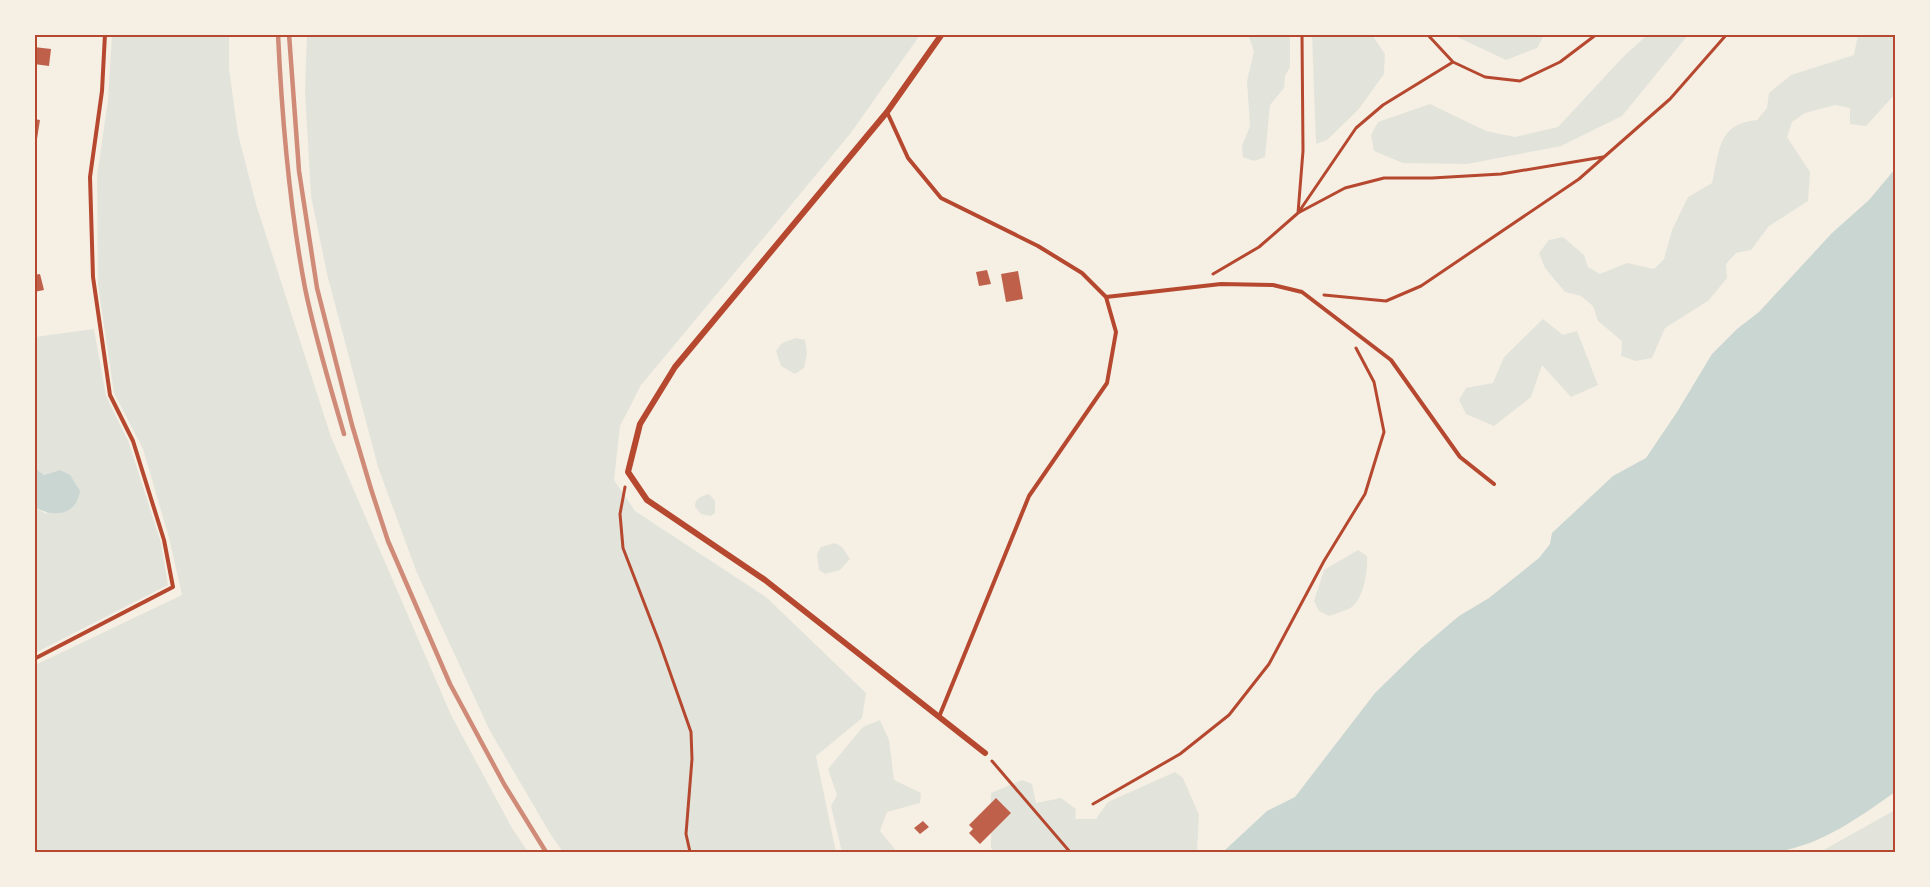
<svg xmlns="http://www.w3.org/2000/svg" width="1930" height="887" font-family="'Golos Text',sans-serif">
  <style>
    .green { fill: #e2e4dc }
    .water { fill: #c9d6d2 }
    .building { fill: #bf614a }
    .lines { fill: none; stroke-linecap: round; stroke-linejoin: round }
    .path { stroke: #b5482f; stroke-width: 3 }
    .service { stroke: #b5482f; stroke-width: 4 }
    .minor { stroke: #b5482f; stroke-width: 6 }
    .rail { stroke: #cf8b77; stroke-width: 4.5 }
    .neatline { fill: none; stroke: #b5482f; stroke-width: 2 }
  </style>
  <rect width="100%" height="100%" fill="#f6efe4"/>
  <path class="green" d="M 112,35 L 229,35 L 229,69 L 238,134 L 256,204 L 331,437 L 451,715 L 512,828 L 528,852 L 35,852 L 35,665 L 182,595 L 169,538 L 143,449 L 114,393 L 98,285 L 97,176 L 108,100 Z
    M 307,35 L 920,35 L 850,134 L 641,385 L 620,426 L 614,480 L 635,511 L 766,597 L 866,693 L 862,718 L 816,756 L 836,852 L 563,852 L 551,835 L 490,731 L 417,573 L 378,467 L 327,274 L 311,196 L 305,91 Z
    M 1248,35 L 1290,35 L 1290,67 L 1285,76 L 1284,88 L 1270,105 L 1265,157 L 1254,161 L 1243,157 L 1242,146 L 1250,126 L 1247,81 L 1254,51 Z
    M 1312,35 L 1372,35 L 1385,54 L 1384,74 L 1358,110 L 1327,140 L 1316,144 Z
    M 1453,35 L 1544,35 L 1537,48 L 1506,60 Z
    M 1647,35 L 1688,35 L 1622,116 L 1561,146 L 1467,164 L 1403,163 L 1374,151 L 1371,135 L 1378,122 L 1430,104 L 1486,131 L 1515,137 L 1558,127 L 1623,57 Z
    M 1858,35 L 1895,35 L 1895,94 L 1866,126 L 1850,124 L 1850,108 L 1835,105 L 1805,113 L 1792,122 L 1787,137 L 1810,172 L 1808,201 L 1769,226 L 1751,250 L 1736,253 L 1726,264 L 1727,278 L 1708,301 L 1665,328 L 1652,358 L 1636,361 L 1621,356 L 1622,341 L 1598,321 L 1593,306 L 1581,296 L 1565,292 L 1545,268 L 1539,253 L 1549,240 L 1563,237 L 1584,255 L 1588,267 L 1600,274 L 1627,263 L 1654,269 L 1664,259 L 1672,230 L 1688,197 L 1712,183 C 1720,150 1717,124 1757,120 L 1767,108 L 1769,93 L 1791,75 L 1854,55 Z
    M 1543,319 L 1563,335 L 1577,331 L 1598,385 L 1571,397 L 1542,365 L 1531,397 L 1494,426 L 1466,414 L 1459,400 L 1466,388 L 1493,383 L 1504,357 Z
    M 94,329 L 106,396 L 129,443 L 161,543 L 168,585 L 35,653 L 35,507 L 46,514 L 60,470 L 44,475 L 35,468 L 34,337 Z
    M 796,338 L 805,340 L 807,353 L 804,368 L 795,374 L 781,366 L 776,351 L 782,343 Z
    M 709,494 L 715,501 L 715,513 L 711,516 L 701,514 L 695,507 C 695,498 700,497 709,494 Z
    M 835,543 L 842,547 L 850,559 L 840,570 L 825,574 L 819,570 L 817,554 L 821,547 Z
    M 1358,550 L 1367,556 C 1368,570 1364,597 1352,607 C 1346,611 1336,613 1329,616 L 1319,611 L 1314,601 L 1324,570 Z
    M 880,720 L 889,740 L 894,780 L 921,793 L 920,803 L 887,812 L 880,831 L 897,852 L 842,852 L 831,806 L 837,795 L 828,769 L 863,727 Z
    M 1175,772 L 1183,778 L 1199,815 L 1197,852 L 994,852 L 991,848 L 991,793 L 1022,780 L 1032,784 L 1036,803 L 1061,798 L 1076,809 L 1075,819 L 1096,819 L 1108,802 Z
    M 1895,810 L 1895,852 L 1820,852 Z"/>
  <path class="water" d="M 1895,169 L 1895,792 C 1858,818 1819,847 1773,852 L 1223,852 L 1267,811 L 1295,797 L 1375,693 L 1420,649 L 1459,616 L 1489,598 L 1539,558 L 1550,544 L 1552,533 L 1613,476 L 1646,458 L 1677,412 L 1712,354 L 1737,329 L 1759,312 L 1832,233 L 1869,200 Z
    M 35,468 L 44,475 L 60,470 L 70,475 L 80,491 C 76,516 53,518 35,507 Z"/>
  <path class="building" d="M 34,47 L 51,49 L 49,66 L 34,64 Z
    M 34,119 L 40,120 L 37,139 L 34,139 Z
    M 987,270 L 991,284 L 979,286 L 976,272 Z
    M 1018,271 L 1023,299 L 1006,302 L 1001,274 Z
    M 40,274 L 44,290 L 34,292 L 34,275 Z
    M 996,798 L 1011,813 L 980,844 L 969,833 L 973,829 L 969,825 Z
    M 923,821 L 929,827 L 920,834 L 914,828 Z"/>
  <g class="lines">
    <path class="path" d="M 1302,34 L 1303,151 L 1298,213 L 1345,188 L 1384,178 L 1432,178 L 1501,174 L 1603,157
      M 1427,34 L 1453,62 L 1485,77 L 1520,81 L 1560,62 L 1597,34
      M 1213,274 L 1259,247 L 1298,213 L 1356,128 L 1383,105 L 1453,62
      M 1324,295 L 1386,301 L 1421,286 L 1579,179 L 1670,99 L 1727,34
      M 625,487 L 620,514 L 623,548 L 660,644 L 691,732 L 692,759 L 686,834 L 690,852
      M 992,761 L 1070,852
      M 1093,804 L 1180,754 L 1229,715 L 1269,664 L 1324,561 L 1365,494 L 1384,432 L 1374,382 L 1356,348"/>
    <path class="service" d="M 887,112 L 908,158 L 941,198 L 1038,246 L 1082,273 L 1106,297 L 1116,332 L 1107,383 L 1029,496 L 939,717
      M 1106,297 L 1221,284 L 1273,285 L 1302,292 L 1391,360 L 1460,457 L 1494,484
      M 34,659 L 173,587 L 164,540 L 133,441 L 110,395 L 93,277 L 90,177 L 102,91 L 105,34"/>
    <path class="minor" d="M 942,34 L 887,112 L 675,367 L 640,424 L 628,472 L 647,500 L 765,580 L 985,753"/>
    <path class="rail" d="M 278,34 C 282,120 289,204 305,288 C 315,337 330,386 344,434
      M 289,34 L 299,171 L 317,288 L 352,425 L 371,489 L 388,541 L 450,684 L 504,784 L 546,852"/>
  </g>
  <rect width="1930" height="887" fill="none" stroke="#f6efe4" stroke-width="72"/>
  <rect x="36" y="36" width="1858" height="815" class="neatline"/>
</svg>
